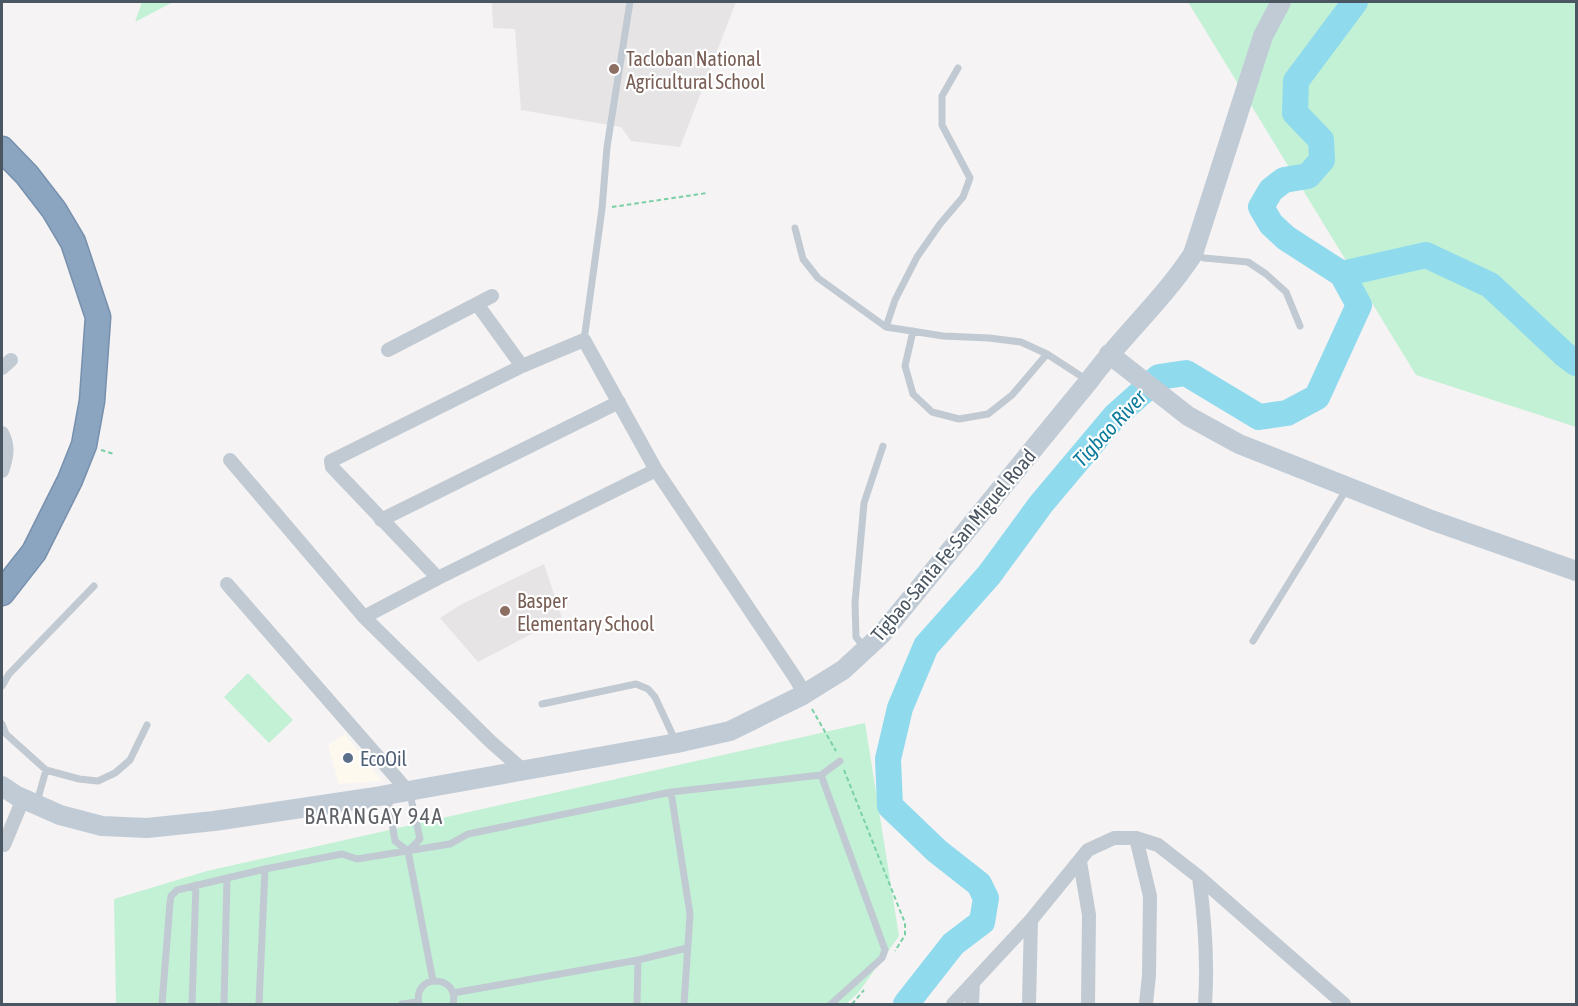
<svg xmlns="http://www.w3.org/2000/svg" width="1578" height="1006" font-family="'Asap Condensed',sans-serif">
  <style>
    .commercial { fill: #fdf9ef }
    .education { fill: #e6e4e5 }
    .green { fill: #c3f1d5 }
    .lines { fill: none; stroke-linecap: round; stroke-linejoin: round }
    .river { stroke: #90daee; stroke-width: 26 }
    .highway-casing { stroke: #7690ad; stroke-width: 27 }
    .path { stroke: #7ad0a6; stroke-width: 2; stroke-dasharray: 4.5 3; stroke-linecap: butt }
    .lane { stroke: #c1cad2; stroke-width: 7 }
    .street { stroke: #c1cad2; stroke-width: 14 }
    .secondary { stroke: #c1cbd6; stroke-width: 20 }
    .highway { stroke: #8ba5c1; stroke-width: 24 }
    .education-dot { fill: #8d6e63; stroke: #fff; stroke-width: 2 }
    .service-dot { fill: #5c6f8a; stroke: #fff; stroke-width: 2 }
    .labels { text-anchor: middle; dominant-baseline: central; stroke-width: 4.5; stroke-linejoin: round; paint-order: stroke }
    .education-label { font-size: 20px; fill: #785e54; stroke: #fff; text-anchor: start }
    .street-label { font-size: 20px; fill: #4a5661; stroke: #fff }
    .service-label { font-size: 20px; fill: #4e5e75; stroke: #fff; text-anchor: start }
    .water-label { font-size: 21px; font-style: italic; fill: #0c7c9b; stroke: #fff }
    .quarter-label { font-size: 22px; letter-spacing: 1.5px; fill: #5f6368; stroke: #fff }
  </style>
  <rect width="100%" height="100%" fill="#f5f3f3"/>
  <path class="commercial" d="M 345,734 L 382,781 L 339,784 L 328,745 Z"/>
  <path class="education" d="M 492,2 L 736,2 L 680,147 L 631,141 L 621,127 L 521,110 L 515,29 L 493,28 Z
    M 544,564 L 562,618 L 478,662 L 440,618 L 462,604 Z"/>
  <path class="green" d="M 142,2 L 173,2 L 135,22 Z
    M 1188,2 L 1576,2 L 1576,427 L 1416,375 Z
    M 248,673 L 293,720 L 269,743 L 224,697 Z
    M 865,723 L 899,936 L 858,993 L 846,1004 L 116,1004 L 114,899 L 207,871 Z"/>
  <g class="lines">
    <path class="river" d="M 1342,274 L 1426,255 L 1490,285 L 1564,354 L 1576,363
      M 906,1004 L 953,944 L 982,922 L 986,898 L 979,884 L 937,851 L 890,806 L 888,759 L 900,708 L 926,646 L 989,575 L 1041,504 L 1115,416 L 1159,377 L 1186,373 L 1259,417 L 1287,413 L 1317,397 L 1359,305 L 1342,274 L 1286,238 L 1271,224 L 1261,207 L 1271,190 L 1284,180 L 1308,176 L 1322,160 L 1321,140 L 1295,113 L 1296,81 L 1355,2"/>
    <defs>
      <path id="highway" d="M 2,149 L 27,175 L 54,210 L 73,242 L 98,317 L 92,401 L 84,445 L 70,480 L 34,552 L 2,593"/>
    </defs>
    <use href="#highway" class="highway-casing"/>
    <path class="path" d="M 612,207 L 707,193
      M 101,450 L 114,454
      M 812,709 L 836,751
      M 844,770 L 905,923 L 905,935 L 895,951
      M 852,1004 L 864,990"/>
    <path class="lane" d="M 795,228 L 803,259 L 818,278 L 886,327 L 943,336 L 989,338 L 1021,342 L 1047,354 L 1087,380
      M 1196,255 L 1204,258 L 1248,262 L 1266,274 L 1286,292 L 1300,326
      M 886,327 L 895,300 L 917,257 L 940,224 L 963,197 L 970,178 L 942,125 L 942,96 L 958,68
      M 913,331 L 905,366 L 913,394 L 932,412 L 959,419 L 988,414 L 1012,395 L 1047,354
      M 584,340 L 602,209 L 607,147 L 630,2
      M 1253,641 L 1346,490
      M 864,647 L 856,637 L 855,603 L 864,503 L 883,446
      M 2,686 L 9,674 L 94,586
      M 542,704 L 636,684 L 648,689 L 655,697 L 675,740
      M 2,724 L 6,734 L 46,770 L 79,779 L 98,781 L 115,773 L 130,760 L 147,725
      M 821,775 L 885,950 L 882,958 L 831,1004
      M 671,792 L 690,914 L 684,1004
      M 388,798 L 395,841 L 408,851 L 433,981
      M 37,802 L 46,770
      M 408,851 L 420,839 L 410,794
      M 453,993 L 638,960 L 687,948
      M 162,1004 L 170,903 L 171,896 L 177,890 L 265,869 L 342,854 L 357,859 L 450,844 L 468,834 L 671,792 L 821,775 L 840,761
      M 192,1004 L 196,885
      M 224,1004 L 227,878
      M 259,1004 L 265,869
      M 402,1004 L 417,1002
      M 419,1004 C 412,973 460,974 453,1004
      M 637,1004 L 638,960"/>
    <path class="street" d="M 477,304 L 522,366
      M 388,350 L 492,296
      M 2,368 L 11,360
      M 2,433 C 9,446 7,457 2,471
      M 230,460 L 364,617 L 491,742 L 524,771
      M 381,520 L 619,402
      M 438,578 L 332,467 L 331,461 L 522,366 L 584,340 L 656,470 L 794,676 L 805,694
      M 227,584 L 407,790
      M 364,617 L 438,578 L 656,470
      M 1136,838 L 1150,896 L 1149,975 L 1146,1004
      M 4,845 L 23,799
      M 1080,862 L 1089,915 L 1088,1004
      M 1199,877 C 1205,920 1208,961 1205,1004
      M 953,1004 L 1031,920 L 1088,850 L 1114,838 L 1136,838 L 1158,845 L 1199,877 L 1344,1004
      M 972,1004 L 973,983
      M 1029,1004 L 1031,920"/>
    <path class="secondary" d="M 1109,354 L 1188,416 L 1239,444 L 1431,520 L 1576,571
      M 2,786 L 17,796 L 60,815 L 102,826 L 147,828 L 214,821 L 369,798 L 677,743 L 730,731 L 801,696 L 843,670 L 881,635 L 1089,381 C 1121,337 1163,300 1193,254 L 1263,36 L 1281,2"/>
    <use href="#highway" class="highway"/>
  </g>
  <g class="education-dot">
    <circle cx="614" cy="69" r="6"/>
    <circle cx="505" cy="611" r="6"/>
  </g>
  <circle class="service-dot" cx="348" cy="758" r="6"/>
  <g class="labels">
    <g class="education-label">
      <text x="626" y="58">Tacloban National<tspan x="626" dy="23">Agricultural School</tspan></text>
      <text x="517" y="600">Basper<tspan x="517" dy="23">Elementary School</tspan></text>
    </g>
    <g class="street-label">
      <text transform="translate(953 545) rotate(-50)">Tigbao-Santa Fe-San Miguel Road</text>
    </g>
    <g class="service-label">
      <text x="360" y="758">EcoOil</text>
    </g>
    <g class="water-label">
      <text transform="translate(1109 428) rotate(-47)">Tigbao River</text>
    </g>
    <g class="quarter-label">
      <text x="374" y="816">BARANGAY 94A</text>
    </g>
  </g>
  <rect width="1578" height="1006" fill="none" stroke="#4a5661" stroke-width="6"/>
</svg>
